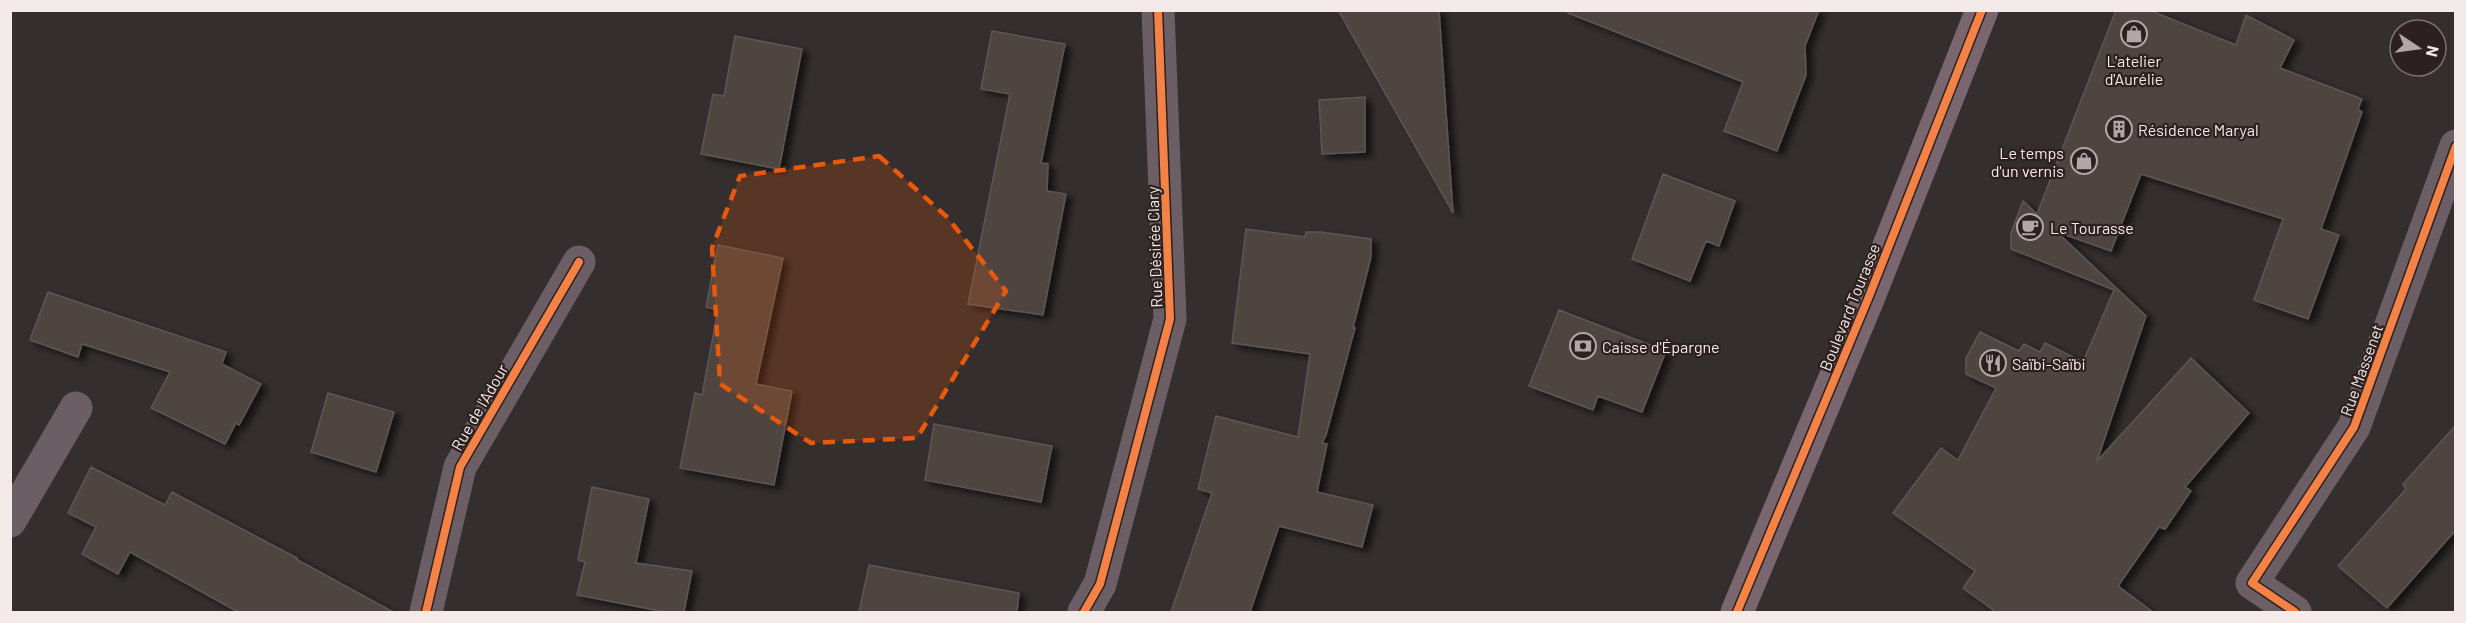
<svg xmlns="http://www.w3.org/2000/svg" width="2466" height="623" font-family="Barlow,sans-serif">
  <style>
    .building { fill: #504540; stroke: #5c5655; stroke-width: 1.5; filter: url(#shadow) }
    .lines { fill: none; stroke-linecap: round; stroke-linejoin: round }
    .minor { stroke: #6b5e64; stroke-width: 33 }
    .major { stroke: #79666f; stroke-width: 33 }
    .cycleway-casing { stroke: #2d2120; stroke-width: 11 }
    .cycleway { stroke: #f48246; stroke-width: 8 }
    .marked { fill: #e8590c; fill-opacity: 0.2; stroke: #e8590c; stroke-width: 4.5; stroke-dasharray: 12 8; stroke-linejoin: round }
    .labels { text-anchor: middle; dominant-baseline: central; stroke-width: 4.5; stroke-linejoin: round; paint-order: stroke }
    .poi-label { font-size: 16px; fill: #f3eae9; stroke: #2d2120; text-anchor: start }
    .street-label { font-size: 16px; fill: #f3eae9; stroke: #2d2120 }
  </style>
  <defs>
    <filter id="shadow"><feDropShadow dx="6" dy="4" stdDeviation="3" flood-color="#0009"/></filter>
  </defs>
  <rect width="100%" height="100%" fill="#342e2e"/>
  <path class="building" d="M 1338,10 L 1439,10 L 1453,213 Z
    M 1569,10 L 1819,10 L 1805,46 L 1806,75 L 1777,151 L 1724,131 L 1743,82 L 1568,13 Z
    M 2116,10 L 2149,10 L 2236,45 L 2246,15 L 2294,40 L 2280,68 L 2362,99 L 2358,109 L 2362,112 L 2321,229 L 2339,235 L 2308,319 L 2254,300 L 2283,219 L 2141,174 L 2111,251 L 2057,232 L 2146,316 L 2097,461 L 2191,358 L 2249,413 L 2185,487 L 2191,491 L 2165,529 L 2159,527 L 2118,586 L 2153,612 L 1996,612 L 1963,588 L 1975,571 L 1893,513 L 1941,448 L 1958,460 L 1996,388 L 1966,374 L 1966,358 L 1980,332 L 2019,351 L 2024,344 L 2040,352 L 2045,343 L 2083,362 L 2114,290 L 2011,249 L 2011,233 L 2023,201 L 2037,214 Z
    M 992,31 L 1065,44 L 1041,163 L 1048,164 L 1047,191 L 1066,194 L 1043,315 L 968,304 L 1010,94 L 981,89 Z
    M 735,36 L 802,49 L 779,169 L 701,154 L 713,94 L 724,96 Z
    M 1365,97 L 1365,152 L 1322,154 L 1319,100 Z
    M 1663,174 L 1735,201 L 1719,246 L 1706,241 L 1690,281 L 1632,259 Z
    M 1246,229 L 1305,237 L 1306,232 L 1321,232 L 1371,239 L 1371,257 L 1353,328 L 1355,328 L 1326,435 L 1322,443 L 1327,444 L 1317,492 L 1373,505 L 1362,547 L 1279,526 L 1250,612 L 1171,612 L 1212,493 L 1198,489 L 1216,416 L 1298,437 L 1310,354 L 1232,343 Z
    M 718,245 L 783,258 L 756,384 L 792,391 L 774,485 L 680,468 L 695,393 L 702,395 L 718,310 L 706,307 Z
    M 48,292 L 226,352 L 222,364 L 261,384 L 239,425 L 236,423 L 225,444 L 151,408 L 170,372 L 82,344 L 78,357 L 30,340 Z
    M 1559,310 L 1666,351 L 1642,412 L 1598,396 L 1593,410 L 1529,386 Z
    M 328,393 L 394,412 L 376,472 L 311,452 Z
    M 934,424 L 1052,446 L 1041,502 L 925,480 Z
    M 2456,425 L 2456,530 L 2387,608 L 2338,566 L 2406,489 L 2403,484 Z
    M 91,467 L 165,505 L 172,492 L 297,558 L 296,559 L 393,612 L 238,612 L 130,552 L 118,574 L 82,554 L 96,527 L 68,513 Z
    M 592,487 L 649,499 L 636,563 L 692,571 L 684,612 L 665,612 L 577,595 L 585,562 L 578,560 Z
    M 869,565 L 1019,593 L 1017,612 L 859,612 Z"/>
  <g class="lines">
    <path class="minor" d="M 10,521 L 76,408
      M 426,612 L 460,467 L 579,262
      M 1084,612 L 1100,584 L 1170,319 L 1158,10
      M 2295,612 L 2252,583 L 2354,427 L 2456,146"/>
    <path class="major" d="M 1737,612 L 1868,299 L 1982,10"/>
    <defs>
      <path id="cycleway" d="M 426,612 L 460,467 L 579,262
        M 1084,612 L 1100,584 L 1170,319 L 1158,10
        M 1737,612 L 1868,299 L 1982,10
        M 2295,612 L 2252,583 L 2354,427 L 2456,146"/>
    </defs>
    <use href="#cycleway" class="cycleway-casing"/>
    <use href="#cycleway" class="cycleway"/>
  </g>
  <path class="marked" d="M 879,156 L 947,217 L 1006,291 L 917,438 L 811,443 L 720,384 L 712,248 L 740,176 Z"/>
  <defs>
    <symbol id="shop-ring" viewBox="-11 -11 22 22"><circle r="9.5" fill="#2d2120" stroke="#b0a8a8" stroke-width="1.5"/><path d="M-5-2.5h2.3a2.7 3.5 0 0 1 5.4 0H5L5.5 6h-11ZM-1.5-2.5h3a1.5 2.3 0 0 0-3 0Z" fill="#b0a8a8"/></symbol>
    <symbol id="building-ring" viewBox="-11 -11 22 22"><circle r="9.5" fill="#2d2120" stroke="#b0a8a8" stroke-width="1.5"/><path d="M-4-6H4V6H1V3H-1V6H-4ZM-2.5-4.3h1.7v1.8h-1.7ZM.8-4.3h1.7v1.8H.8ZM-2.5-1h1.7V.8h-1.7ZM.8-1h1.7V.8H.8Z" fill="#b0a8a8"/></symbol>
    <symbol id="cafe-ring" viewBox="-11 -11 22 22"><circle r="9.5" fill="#2d2120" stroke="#b0a8a8" stroke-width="1.5"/><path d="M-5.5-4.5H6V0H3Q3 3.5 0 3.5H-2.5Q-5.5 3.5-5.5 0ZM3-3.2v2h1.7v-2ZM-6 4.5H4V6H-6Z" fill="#b0a8a8"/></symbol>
    <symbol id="bank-ring" viewBox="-11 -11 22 22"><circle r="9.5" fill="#2d2120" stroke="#b0a8a8" stroke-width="1.5"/><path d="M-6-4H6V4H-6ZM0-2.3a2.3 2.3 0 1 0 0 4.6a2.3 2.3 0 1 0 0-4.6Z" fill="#b0a8a8"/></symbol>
    <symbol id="restaurant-ring" viewBox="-11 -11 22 22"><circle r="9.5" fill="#2d2120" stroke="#b0a8a8" stroke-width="1.5"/><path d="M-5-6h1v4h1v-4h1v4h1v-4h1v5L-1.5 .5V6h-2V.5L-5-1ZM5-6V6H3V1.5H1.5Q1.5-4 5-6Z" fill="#b0a8a8"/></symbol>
  </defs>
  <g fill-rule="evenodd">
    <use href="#shop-ring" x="2119" y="19" width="30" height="30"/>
    <use href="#building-ring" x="2104" y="114" width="30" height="30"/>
    <use href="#shop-ring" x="2069" y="146" width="30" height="30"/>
    <use href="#cafe-ring" x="2015" y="212" width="30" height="30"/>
    <use href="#bank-ring" x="1568" y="331" width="30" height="30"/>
    <use href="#restaurant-ring" x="1978" y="348" width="30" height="30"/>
  </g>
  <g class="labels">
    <g class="poi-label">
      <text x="2134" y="60" text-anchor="middle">L'atelier<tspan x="2134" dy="18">d'Aurélie</tspan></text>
      <text x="2138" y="129">Résidence Maryal</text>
      <text x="2064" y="152" text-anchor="end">Le temps<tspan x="2064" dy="18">d'un vernis</tspan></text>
      <text x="2050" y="227">Le Tourasse</text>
      <text x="1602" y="346">Caisse d'Épargne</text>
      <text x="2012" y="363">Saïbi-Saïbi</text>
    </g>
    <g class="street-label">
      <text transform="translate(1154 247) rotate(-92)">Rue Désirée Clary</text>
      <text transform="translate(1849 307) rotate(-68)">Boulevard Tourasse</text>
      <text transform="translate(2361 370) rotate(-70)">Rue Massenet</text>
      <text transform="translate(479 407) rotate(-60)">Rue de l'Adour</text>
    </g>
  </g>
  <rect width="2466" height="623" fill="none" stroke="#f3eae9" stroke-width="24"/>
  <g transform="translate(2418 48) rotate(103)"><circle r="28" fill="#2d2120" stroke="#7c7170" stroke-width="1.5"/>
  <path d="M0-4.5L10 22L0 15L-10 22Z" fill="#b0a8a8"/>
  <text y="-9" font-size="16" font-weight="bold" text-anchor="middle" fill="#f3eae9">N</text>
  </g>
</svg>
